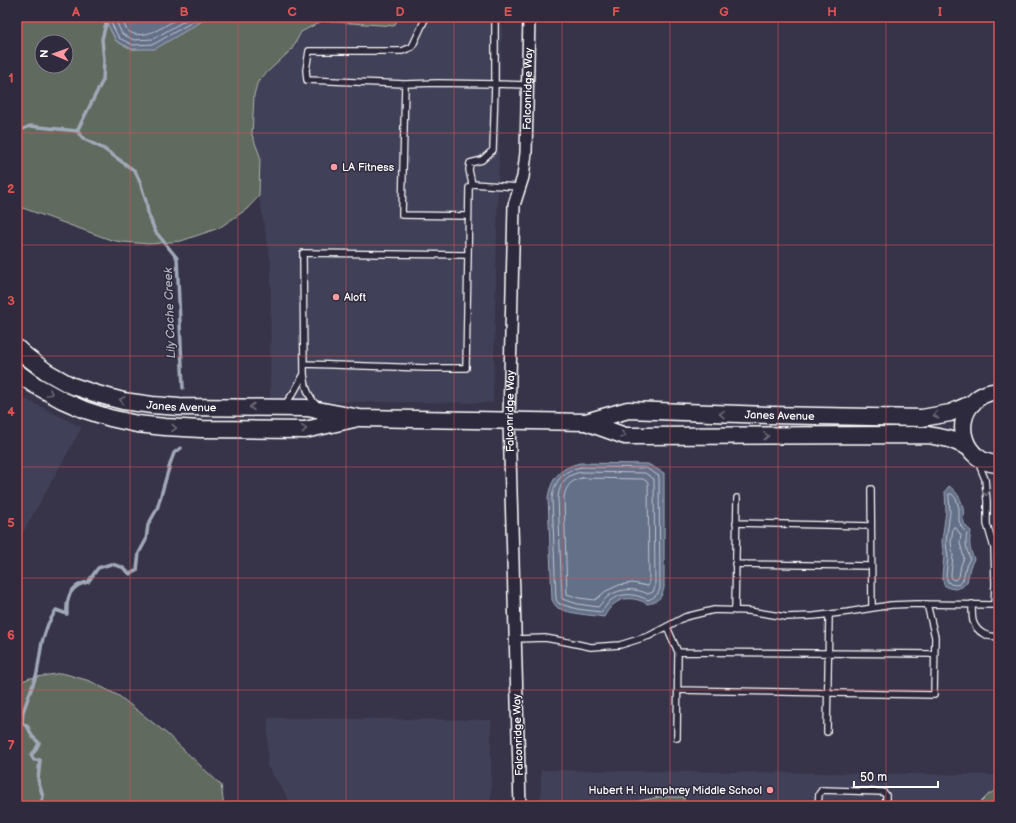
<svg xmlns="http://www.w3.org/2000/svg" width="1016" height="823" font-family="'Balsamiq Sans',sans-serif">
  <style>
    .built { fill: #414058 }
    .green { fill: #616a5e; stroke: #b0b4ae; fill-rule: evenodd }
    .water { fill: #636f88; stroke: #a1a9b8 }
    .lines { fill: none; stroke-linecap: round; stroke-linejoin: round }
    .shore { stroke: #c1c5cf; stroke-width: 1 }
    .stream { stroke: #a1a9b8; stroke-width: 3.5 }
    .lane-casing { stroke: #fff; stroke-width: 8 }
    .street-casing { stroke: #fff; stroke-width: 14 }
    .secondary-casing { stroke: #fff; stroke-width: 19 }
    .lane { stroke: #2f2a3d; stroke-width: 5.5 }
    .street { stroke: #2f2a3d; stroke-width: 11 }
    .secondary { stroke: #2f2a3d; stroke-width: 16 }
    .oneway { stroke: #6d6a77 }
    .grid { fill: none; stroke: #de5353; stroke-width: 1; stroke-opacity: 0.55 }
    .poi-dot { fill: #ff9aa2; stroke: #2f2a3d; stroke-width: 1.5 }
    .labels { text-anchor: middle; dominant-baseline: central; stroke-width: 3; stroke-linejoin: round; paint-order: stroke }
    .street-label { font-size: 11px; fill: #fff; stroke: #2f2a3d }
    .poi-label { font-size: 11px; fill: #fff; stroke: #2f2a3d; text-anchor: start }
    .water-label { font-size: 12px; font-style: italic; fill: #b1b7c4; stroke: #2f2a3d }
    .neatline { fill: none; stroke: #de5353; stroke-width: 1.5 }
    .grid-label { font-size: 13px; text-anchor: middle; font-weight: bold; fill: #de5353 }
  </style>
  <rect width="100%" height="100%" fill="#373449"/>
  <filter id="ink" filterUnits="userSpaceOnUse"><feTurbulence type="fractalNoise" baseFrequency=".025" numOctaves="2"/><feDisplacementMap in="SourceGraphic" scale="8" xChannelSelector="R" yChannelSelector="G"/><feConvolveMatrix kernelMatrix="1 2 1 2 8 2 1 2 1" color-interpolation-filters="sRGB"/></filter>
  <g filter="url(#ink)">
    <path class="built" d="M 399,17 L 502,17 L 493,403 L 270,401 L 271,263 L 259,196 L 260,156 L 252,135 L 254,95 L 255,89 L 259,80 L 292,49 L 301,32 L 322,21 L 394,26 Z
      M 17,395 L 82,427 L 17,543 Z
      M 268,718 L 491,720 L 491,806 L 294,806 L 291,803 L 267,766 Z
      M 541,770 L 999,775 L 999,806 L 541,806 Z"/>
    <path class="green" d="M 17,17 L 104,17 L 116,41 L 132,49 L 155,48 L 209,17 L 399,17 L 394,26 L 322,21 L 301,32 L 292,49 L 259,80 L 257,84 L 254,95 L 252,135 L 260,156 L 259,196 L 247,209 L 219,228 L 181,241 L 150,244 L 122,242 L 111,240 L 17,206 ZM 42,42 L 66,42 L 66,66 L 42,66 Z
      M 62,673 L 90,681 L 119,696 L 166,733 L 221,785 L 224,806 L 17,806 L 17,683 L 30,678 Z
      M 999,789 L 999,806 L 977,806 L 989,794 Z
      M 660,797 L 684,797 L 684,806 L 628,806 L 639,801 Z"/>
    <path class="water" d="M 104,17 L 209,17 L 155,49 L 132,49 L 116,41 Z
      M 580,463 L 648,464 L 664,473 L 664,588 C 661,600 658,600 648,604 C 629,594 614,598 604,617 C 591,615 570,614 558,608 C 555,606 554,603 552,600 L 548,497 C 552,477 560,468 580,463 Z
      M 949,486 C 956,491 961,498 963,508 C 965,520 960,522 971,531 C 969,543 969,548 974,559 L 970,567 L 967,582 L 962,587 L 955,589 L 949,588 L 944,585 L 942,576 L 944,556 L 943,552 L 942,541 L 946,511 L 945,491 Z"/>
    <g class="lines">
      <path class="shore" d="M 108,17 L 119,38 L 133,45 L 154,44 L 201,17
        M 114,17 L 122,34 L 134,40 L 153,39 L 191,17
        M 121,17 C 123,21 125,28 128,31 C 144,42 166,25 180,17
        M 581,467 L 646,468 L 659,476 L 660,588 C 658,595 655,597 648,600 C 636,594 623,592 611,600 C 607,604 604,609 601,612 L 577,609 L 560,604 L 558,603 L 556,599 L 552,498 C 555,479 563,471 581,467 Z
        M 581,472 L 645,473 L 654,479 L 655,587 L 653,592 L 648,594 C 636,588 622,588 610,595 C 605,598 602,603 598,607 L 578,604 L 562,599 L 558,497 C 560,482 566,475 581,472 Z
        M 582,478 L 643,479 L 648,482 L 649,585 L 648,586 L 632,583 L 619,585 L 606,591 L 595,600 L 579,598 L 567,594 L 564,498 C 565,487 571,480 582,478 Z
        M 949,494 L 952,494 L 956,499 L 959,508 L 959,521 L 962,528 L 967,533 C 965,543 966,549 970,558 L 966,566 L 963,580 L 960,584 L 955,585 L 951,584 L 948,582 L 946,576 L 948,557 L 947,551 L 946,542 L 950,512 L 949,498 Z
        M 955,527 L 961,535 L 960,543 L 964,558 L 961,565 L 959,577 L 955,580 L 952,579 L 951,575 L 953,556 L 952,550 L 951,542 L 953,528 Z"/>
      <path class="stream" d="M 17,129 L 21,130 L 30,126 L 77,131 L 84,139 L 104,149 L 135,171 L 140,182 L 146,201 L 148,213 L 155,231 L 177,258 L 183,388
        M 77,131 L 103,80 L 104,60 L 102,39 L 107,20
        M 36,806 L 36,805 L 41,804 L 43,797 L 38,780 L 40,760 L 34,760 L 31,755 L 35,751 L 39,743 L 32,736 L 28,727 L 22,723 L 23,712 L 37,673 L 42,642 L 48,624 L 56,610 L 67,614 C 66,598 70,585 88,582 L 98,568 L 111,564 L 122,567 L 130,574 L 137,570 L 139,553 L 146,540 L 148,525 L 157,509 L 171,461 L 174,453 L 181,448"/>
      <defs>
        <path id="lane" d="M 426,17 L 412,47 L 402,51 L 309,51 L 306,70 L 307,80 L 405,84 L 402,215 L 468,216
          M 405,84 L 438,83 L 495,84 L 495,17
          M 472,184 L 469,170 L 470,163 L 482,160 L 493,150 L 495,84 L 527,85
          M 304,364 L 427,368 L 466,368 L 468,255
          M 284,406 L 294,392 L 304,374
          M 317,407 C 308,394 306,390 304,374 L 303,253 L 468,255 L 469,188 L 472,184 L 519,187
          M 978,462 L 985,479 L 987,501 L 987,524 L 994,548 L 995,584 L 994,605
          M 871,489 L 872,608
          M 736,523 L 871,526
          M 994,548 L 999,531
          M 735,564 L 871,566
          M 972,604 C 972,610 972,616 973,621 C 977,633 988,638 999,636
          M 735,611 L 737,498
          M 667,627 L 678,652 L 677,738
          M 516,639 L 545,638 L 562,641 L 591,647 L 620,645 L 649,636 L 685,617 L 714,610 L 749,611 L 786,617 L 814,616 L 848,612 L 891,605 L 916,604 L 999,605
          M 678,652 L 934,654
          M 678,690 L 934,695 L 935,637 L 927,604
          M 827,732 L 829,615
          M 818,806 L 819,794 L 822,790 L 883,792 L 886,795 L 886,806"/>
        <g id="street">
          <path id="s1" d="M 520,806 L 509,421 L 514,205 L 523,177 L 526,153 L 529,17"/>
        </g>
        <g id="secondary">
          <path id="s2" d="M 17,348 L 27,357 L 47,372 L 70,385 L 97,394 L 123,401 L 152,405 L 179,407 L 307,408 L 360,418 L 586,422 L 628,410 L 768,415 L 922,418 L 950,413 L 973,403"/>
          <path d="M 17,372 L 33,384 L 62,400 L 85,410 L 110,418 L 137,424 L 165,427 L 201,429 L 305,430 L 354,419"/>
          <path d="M 999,392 C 992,391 984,394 978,398 C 950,419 964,464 999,464"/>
          <path d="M 586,422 L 625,436 L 928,435 L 949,439 L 968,447"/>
        </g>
      </defs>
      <use href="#lane" class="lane-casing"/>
      <use href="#street" class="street-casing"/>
      <use href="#secondary" class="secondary-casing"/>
      <use href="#lane" class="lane"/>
      <use href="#street" class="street"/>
      <use href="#secondary" class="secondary"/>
    </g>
    <defs><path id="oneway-chevron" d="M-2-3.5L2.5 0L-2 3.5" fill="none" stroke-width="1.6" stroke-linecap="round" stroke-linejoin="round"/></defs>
    <g class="oneway">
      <use href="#oneway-chevron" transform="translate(50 393) rotate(30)"/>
      <use href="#oneway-chevron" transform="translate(122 400) rotate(-169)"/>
      <use href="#oneway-chevron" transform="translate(252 407) rotate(-180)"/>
      <use href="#oneway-chevron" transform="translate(722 414) rotate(-178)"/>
      <use href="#oneway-chevron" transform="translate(936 415) rotate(170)"/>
      <use href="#oneway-chevron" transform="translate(174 428) rotate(3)"/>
      <use href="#oneway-chevron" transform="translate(304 429) rotate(-4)"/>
      <use href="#oneway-chevron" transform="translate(623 435) rotate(13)"/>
      <use href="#oneway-chevron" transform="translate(766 436) rotate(-1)"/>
      <use href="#oneway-chevron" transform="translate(986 493) rotate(85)"/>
    </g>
  </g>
  <path class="grid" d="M 130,17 L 130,806M 238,17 L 238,806M 346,17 L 346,806M 454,17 L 454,806M 562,17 L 562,806M 670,17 L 670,806M 778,17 L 778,806M 886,17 L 886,806M 17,133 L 999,133M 17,245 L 999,245M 17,356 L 999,356M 17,467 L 999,467M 17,578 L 999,578M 17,690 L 999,690"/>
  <g class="poi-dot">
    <circle cx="334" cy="167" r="4"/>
    <circle cx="336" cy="297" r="4"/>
    <circle cx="770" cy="790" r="4"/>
  </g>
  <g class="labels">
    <g class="street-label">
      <text stroke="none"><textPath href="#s1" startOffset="719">Falconridge Way</textPath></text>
      <text stroke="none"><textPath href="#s2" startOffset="179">Janes Avenue</textPath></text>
      <text stroke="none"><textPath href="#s1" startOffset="395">Falconridge Way</textPath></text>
      <text stroke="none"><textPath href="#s2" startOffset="780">Janes Avenue</textPath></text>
      <text transform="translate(518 735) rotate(-92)">Falconridge Way</text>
    </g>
    <g class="poi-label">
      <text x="342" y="167">LA Fitness</text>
      <text x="344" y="297">Aloft</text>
      <text x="762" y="790" text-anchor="end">Hubert H. Humphrey Middle School</text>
    </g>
    <g class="water-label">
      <text transform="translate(170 313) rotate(-92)">Lily Cache Creek</text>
    </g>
  </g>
  <rect width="1016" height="823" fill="none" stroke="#2f2a3d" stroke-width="44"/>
  <g transform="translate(54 54) rotate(272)"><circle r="19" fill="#2f2a3d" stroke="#827f8b"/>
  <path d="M0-3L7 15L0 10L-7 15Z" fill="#ff9aa2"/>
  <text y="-6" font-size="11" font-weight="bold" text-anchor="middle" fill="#ffffff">N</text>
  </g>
  <path d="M854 781v6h84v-6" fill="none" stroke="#ffffff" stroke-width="2"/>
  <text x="860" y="781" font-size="12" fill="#ffffff" stroke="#2f2a3d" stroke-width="3" paint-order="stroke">50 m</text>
  <rect x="22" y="22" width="972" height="779" class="neatline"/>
  <g class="grid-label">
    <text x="76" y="16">A</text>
    <text x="184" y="16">B</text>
    <text x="292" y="16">C</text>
    <text x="400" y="16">D</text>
    <text x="508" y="16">E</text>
    <text x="616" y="16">F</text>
    <text x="724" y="16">G</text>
    <text x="832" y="16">H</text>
    <text x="940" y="16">I</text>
    <text x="11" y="82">1</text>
    <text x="11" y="193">2</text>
    <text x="11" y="305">3</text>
    <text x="11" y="416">4</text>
    <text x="11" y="527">5</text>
    <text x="11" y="639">6</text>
    <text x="11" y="750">7</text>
  </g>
</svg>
